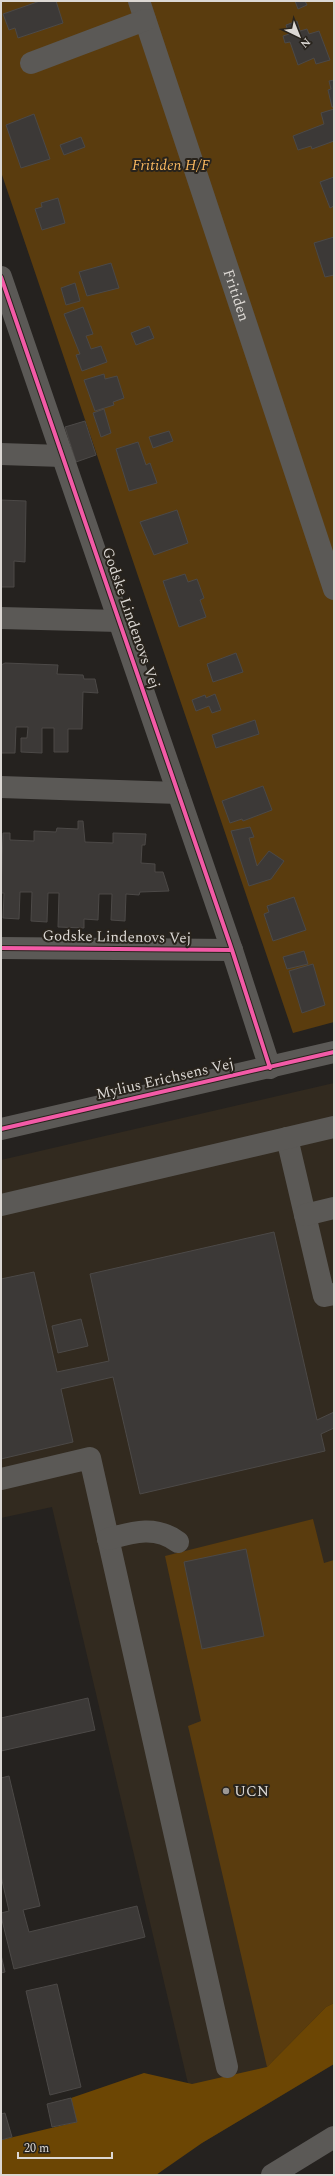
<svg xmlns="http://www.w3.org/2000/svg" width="335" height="2176" font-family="Spectral,serif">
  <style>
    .built { fill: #322a1f }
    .green { fill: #5a3c0e }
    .forest { fill: #6c4604 }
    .building { fill: #3c3937; stroke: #4c4947 }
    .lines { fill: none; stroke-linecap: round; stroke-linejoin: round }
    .minor { stroke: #5b5956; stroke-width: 22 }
    .cycleway-casing { stroke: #28231c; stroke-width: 6 }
    .cycleway { stroke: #f35aa7; stroke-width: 4 }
    .poi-dot { fill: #9c9895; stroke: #28231c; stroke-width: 1.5 }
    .labels { text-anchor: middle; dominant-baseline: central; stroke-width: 4; stroke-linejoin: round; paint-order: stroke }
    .park-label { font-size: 15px; font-style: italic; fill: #f6b65f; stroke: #28231c }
    .street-label { font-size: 15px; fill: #dcd8d4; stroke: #28231c }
    .poi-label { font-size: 15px; fill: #dcd8d4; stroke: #28231c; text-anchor: start }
  </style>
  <rect width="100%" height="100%" fill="#25221f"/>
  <path class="built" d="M 334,1083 L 334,2064 L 202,2143 L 52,1507 L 1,1518 L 1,1160 Z"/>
  <path class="green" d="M 1,1 L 334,1 L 334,1022 L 293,1033 L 1,172 Z
    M 313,1519 L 324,1563 L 334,1560 L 334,2003 L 326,2007 L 267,2067 L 188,1726 L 201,1721 L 165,1556 Z"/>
  <path class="forest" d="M 334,2003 L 334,2064 L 202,2143 L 156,2175 L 1,2175 L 1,2140 L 76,2122 L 71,2098 L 144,2073 L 192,2084 L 267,2067 L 326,2007 Z"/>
  <path class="building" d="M 40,1 L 56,1 L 63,23 L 18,38 L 15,28 L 9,30 L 3,14 Z
    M 295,1 L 305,1 L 307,5 L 298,9 Z
    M 297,21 L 300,31 L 307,29 L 309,34 L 319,31 L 330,60 L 316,64 L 314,58 L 298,65 L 290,42 L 285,43 L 283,36 L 289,34 L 286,25 Z
    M 334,80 L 334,107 L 332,107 L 328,90 L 331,89 L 329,81 Z
    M 334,109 L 334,141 L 312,149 L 311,146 L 298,150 L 293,136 L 324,124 L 321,113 Z
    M 34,114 L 50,159 L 21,168 L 6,125 Z
    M 81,137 L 85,147 L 64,155 L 60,145 Z
    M 334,177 L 334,206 L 330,208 L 320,182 Z
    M 58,198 L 65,223 L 42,230 L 35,209 L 42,207 L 41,203 Z
    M 334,237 L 334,275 L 325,277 L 314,243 Z
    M 111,263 L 119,288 L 87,296 L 79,272 Z
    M 75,283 L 80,301 L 66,305 L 61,288 Z
    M 83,307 L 93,334 L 86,336 L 91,349 L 101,346 L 107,362 L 82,371 L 76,355 L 80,354 L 64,314 Z
    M 149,326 L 154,338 L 136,345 L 131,333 Z
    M 104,374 L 105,379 L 117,376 L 124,398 L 113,402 L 114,405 L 95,411 L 84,380 Z
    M 104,409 L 111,433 L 101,437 L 93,413 Z
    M 85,421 L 96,455 L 76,462 L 65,427 Z
    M 169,431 L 173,441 L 153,448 L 149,437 Z
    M 138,442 L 146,465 L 150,463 L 157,483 L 129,491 L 116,449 Z
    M 1,500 L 26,501 L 25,562 L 14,561 L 14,587 L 1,587 Z
    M 177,510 L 188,543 L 154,555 L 140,522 Z
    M 185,574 L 188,582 L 197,579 L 204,598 L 200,600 L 206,617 L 179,627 L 163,581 Z
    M 236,653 L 243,672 L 213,682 L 207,664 Z
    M 5,663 L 58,665 L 57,674 L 83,675 L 84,679 L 95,679 L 98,693 L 83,692 L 82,729 L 68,729 L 68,752 L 54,752 L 54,728 L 42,728 L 42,753 L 21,752 L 21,738 L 27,738 L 28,727 L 16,727 L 15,753 L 1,753 L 1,665 Z
    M 215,694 L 221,710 L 212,713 L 209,706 L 196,711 L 192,700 L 205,695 L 206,698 Z
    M 255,720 L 259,734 L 216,748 L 212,735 Z
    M 263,786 L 272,810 L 243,821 L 242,819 L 230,823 L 222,801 Z
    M 78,821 L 83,821 L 85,842 L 113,843 L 113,833 L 146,834 L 145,845 L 142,845 L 141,863 L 155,864 L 155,872 L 163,872 L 169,891 L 140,892 L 139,895 L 126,894 L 125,921 L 111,920 L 112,894 L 99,894 L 98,920 L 84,919 L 84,928 L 58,927 L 59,893 L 48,893 L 47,922 L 31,921 L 32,892 L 20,892 L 19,919 L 3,918 L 4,893 L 1,893 L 3,833 L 10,833 L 10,840 L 34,841 L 34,831 L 56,832 L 57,828 L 78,829 Z
    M 250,827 L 254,837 L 249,838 L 257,866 L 269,851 L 284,861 L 271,879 L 249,886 L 231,831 Z
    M 294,897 L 306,930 L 273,941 L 264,914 L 269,912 L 267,906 Z
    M 304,951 L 308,964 L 287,969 L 283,957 Z
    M 313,964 L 325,1005 L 302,1013 L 289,971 Z
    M 274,1232 L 317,1420 L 334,1412 L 334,1428 L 321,1434 L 325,1451 L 140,1494 L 113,1377 L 61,1389 L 73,1442 L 1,1459 L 1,1279 L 34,1272 L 57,1372 L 109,1361 L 90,1274 Z
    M 81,1319 L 88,1346 L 58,1353 L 52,1326 Z
    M 246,1549 L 264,1636 L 202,1649 L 184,1562 Z
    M 88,1698 L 95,1730 L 1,1751 L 1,1718 Z
    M 9,1776 L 40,1906 L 23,1910 L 29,1932 L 137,1906 L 145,1937 L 14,1969 L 1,1916 L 1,1913 L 9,1911 L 1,1876 L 1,1778 Z
    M 1,1955 L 5,1972 L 1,1973 Z
    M 57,1984 L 81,2087 L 50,2095 L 26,1991 Z
    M 71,2098 L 77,2122 L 52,2127 L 47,2104 Z
    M 5,2113 L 12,2137 L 1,2140 L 1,2114 Z"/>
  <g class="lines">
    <g class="minor">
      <path id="s1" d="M 139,1 L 334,589"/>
      <path d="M 31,63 L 145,20"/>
      <path d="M 1,277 L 232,950 L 270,1068"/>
      <path d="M 1,454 L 62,456"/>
      <path d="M 1,618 L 119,621"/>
      <path d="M 1,787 L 178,793"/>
      <path d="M 1,948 L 232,950"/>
      <path d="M 1,1129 L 334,1052"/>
      <path d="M 287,1138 L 324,1296 L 334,1294"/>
      <path d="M 1,1205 L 334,1127"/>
      <path d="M 305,1215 L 334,1208"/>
      <path d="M 1,1479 L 90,1458 L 227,2067"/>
      <path d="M 108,1539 C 133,1532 156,1525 178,1542"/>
      <path d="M 272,2175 L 334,2137"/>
    </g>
    <defs>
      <path id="cycleway" d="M 1,277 L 232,950 L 270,1068
        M 1,948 L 232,950
        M 1,1129 L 334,1052"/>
    </defs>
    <use href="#cycleway" class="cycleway-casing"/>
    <use href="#cycleway" class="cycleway"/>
  </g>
  <circle class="poi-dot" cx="226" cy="1791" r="4"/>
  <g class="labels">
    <g class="park-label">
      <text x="171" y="165">Fritiden H/F</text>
    </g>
    <g class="street-label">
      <text stroke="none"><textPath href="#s1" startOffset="310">Fritiden</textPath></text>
      <text transform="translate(131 618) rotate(71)">Godske Lindenovs Vej</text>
      <text transform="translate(117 937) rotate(1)">Godske Lindenovs Vej</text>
      <text transform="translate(165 1079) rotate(-13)">Mylius Erichsens Vej</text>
    </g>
    <g class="poi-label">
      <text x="234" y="1791">UCN</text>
    </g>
  </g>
  <rect width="335" height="2176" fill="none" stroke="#dcd8d4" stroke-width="4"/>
  <g transform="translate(299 36) rotate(137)" stroke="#28231c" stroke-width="3" paint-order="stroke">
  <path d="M0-3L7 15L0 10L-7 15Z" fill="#dcd8d4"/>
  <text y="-6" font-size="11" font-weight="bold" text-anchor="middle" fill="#dcd8d4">N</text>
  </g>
  <path d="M18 2152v6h94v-6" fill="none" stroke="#dcd8d4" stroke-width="2"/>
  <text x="24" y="2152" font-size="12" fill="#dcd8d4" stroke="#28231c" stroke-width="3" paint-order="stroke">20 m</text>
</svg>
